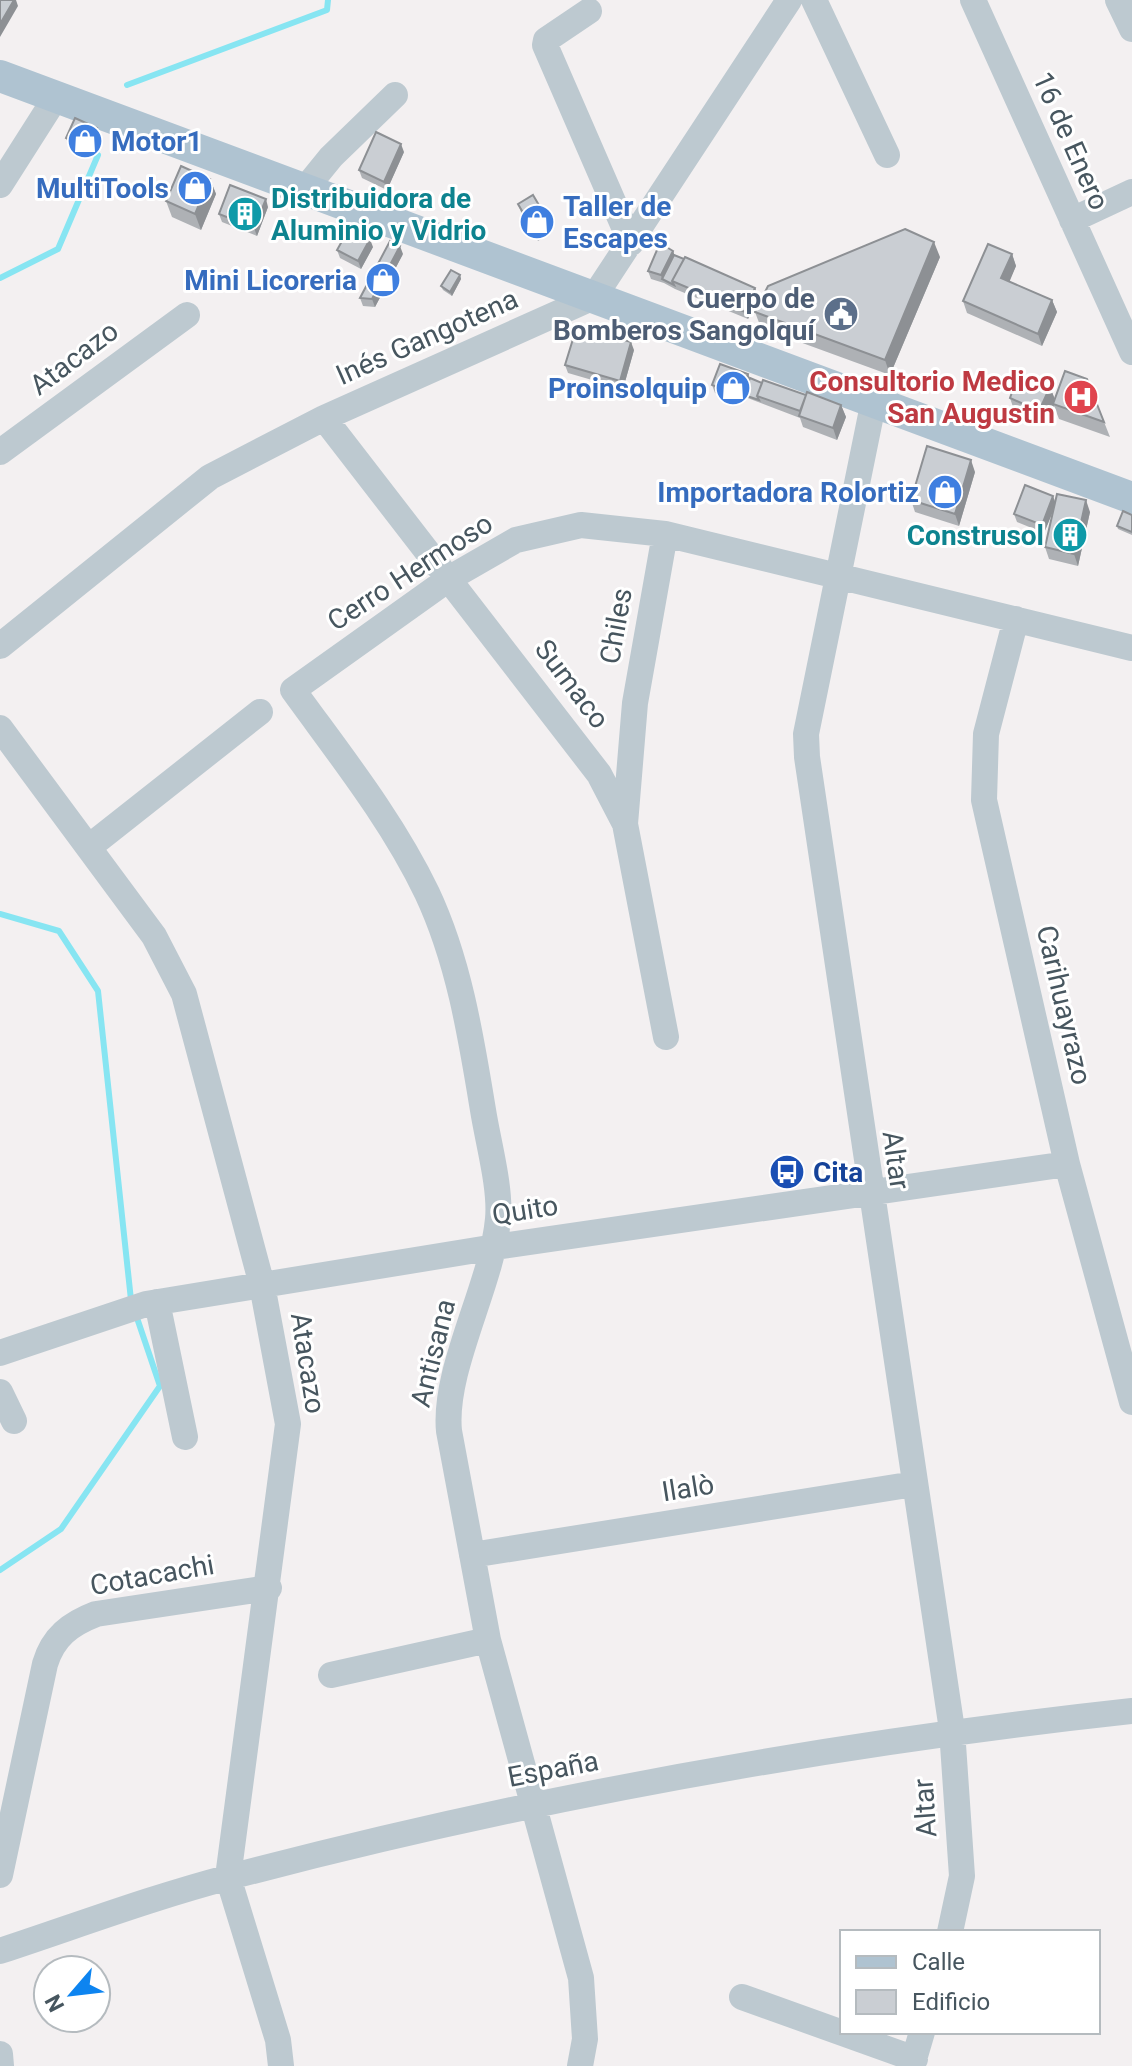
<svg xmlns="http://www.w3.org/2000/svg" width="1132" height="2066" font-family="Roboto,sans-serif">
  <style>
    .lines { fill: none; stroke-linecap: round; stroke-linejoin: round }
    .stream { stroke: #87e5f2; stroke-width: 6 }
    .minor { stroke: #bdc9d0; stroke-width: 26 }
    .major { stroke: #afc3d1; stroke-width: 32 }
    .wall { fill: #aeb1b5 }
    .shaded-wall { fill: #8d9094 }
    .building { fill: #caced3; stroke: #8d9094; stroke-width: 2 }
    .labels { text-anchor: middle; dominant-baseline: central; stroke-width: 6; stroke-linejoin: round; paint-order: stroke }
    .shop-label { font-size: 28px; font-weight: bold; fill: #366cbe; stroke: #fff; text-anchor: end }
    .street-label { font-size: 28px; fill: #47565f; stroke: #fff }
    .culture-label { font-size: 28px; font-weight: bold; fill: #0d838f; stroke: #fff; text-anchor: start }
    .service-label { font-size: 28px; font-weight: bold; fill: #4e5e75; stroke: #fff; text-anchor: end }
    .health-label { font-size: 28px; font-weight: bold; fill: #be3a42; stroke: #fff; text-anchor: end }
    .transit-label { font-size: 28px; font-weight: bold; fill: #164399; stroke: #fff; text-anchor: start }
  </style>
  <rect width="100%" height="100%" fill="#f3f0f1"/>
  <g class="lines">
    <path class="stream" d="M 127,85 L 327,10 L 328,0
      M 0,278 L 58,249 L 98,155
      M 0,914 L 59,931 L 98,991 L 131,1300
      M 0,1570 L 61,1529 L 160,1386 L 136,1315"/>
    <path class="minor" d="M 814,0 L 887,155
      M 973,0 L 1132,352
      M 1118,0 L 1132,29
      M 589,11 L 546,40 L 545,45 L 631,243
      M 0,185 L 56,97
      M 305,189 L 331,157 L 395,95
      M 1072,220 L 1132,192
      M 874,400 L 806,734 L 807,757 L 952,1730 L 962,1876 L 950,1932
      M 324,418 L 599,774 L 625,824 L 666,1037
      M 0,452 L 187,315
      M 1016,619 L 986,734 L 984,800 L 1067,1164 L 1132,1402
      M 0,646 L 210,477 L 324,418 L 594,297 L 789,0
      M 0,728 L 154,936 L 184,994 L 262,1285 L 288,1424 L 228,1877 L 278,2040 L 281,2066
      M 625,824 L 635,703 L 665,534
      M 89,847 L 260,712
      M 157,1302 L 185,1437
      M 0,1353 L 146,1304 L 495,1247 L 1067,1164
      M 0,1392 L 14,1421
      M 472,1555 L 914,1484
      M 331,1675 L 488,1640
      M 0,1875 L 45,1664 C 53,1637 70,1624 96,1614 L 269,1588
      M 0,1951 C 76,1926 153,1897 230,1877 C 525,1799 828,1744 1132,1711
      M 742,1997 L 915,2059
      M 0,2054 L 1,2066
      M 580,2066 L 585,2039 L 581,1978 L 488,1640 L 449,1431 C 443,1369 492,1285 498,1219 C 501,1188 488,1142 483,1110 C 471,1037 459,961 427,893 C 392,820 340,755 293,690 L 450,578 L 516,540 L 581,525 L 665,534 L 1132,648
      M 912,2066 L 922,2032"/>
    <path class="major" d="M 0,76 L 1132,498"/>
  </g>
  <path class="wall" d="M 100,136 L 91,156 L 69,146 L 66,138 Z
    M 404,152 L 387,190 L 362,178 L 359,170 Z
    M 210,179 L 216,194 L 201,230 L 172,217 L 166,201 Z
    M 518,204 L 550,224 L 552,232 L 538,241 L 521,212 Z
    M 268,207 L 257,236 L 222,222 L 219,214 Z
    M 373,247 L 361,269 L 340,258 L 337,250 Z
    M 673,251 L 674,255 L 684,259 L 755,288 L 758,296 L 748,319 L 675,289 L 664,283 L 651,279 L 648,271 Z
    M 403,254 L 375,307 L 363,306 L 360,298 Z
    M 1012,254 L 1016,266 L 1009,281 L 1052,300 L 1057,312 L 1042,346 L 967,313 L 963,301 Z
    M 940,257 L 890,375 L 761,328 L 755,312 Z
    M 460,275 L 461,279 L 452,296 L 443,290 L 441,286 Z
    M 634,350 L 623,389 L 568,373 L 565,365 Z
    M 748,374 L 750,378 L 762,383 L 841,405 L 846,417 L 837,440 L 803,427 L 800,418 L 745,397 L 742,403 L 715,393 L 712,385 Z
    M 1087,379 L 1110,437 L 1059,419 L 1054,406 L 1045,426 L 1015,413 L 1010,398 L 1050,387 L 1055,400 Z
    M 975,472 L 959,526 L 915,512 L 911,500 Z
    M 1055,503 L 1090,512 L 1078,566 L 1049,559 L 1045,547 L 1054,509 L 1044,533 L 1017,522 L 1014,514 Z
    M 1132,515 L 1132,535 L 1118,529 L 1117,526 Z"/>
  <path class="shaded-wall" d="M 14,0 L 16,0 L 18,6 L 0,37 L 0,24 Z
    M 97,128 L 100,136 L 91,156 L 89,148 Z
    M 401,144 L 404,152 L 387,190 L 384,182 Z
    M 210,179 L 216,194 L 201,230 L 195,214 Z
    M 266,199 L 268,207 L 257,236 L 254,228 Z
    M 370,239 L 373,247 L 361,269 L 358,261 Z
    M 934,242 L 940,257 L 890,375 L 885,360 Z
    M 400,246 L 403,254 L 375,307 L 372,299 Z
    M 673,251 L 676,259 L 662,279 L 661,275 Z
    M 1012,254 L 1016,266 L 1006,290 L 1001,278 Z
    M 460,275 L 461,279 L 452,296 L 450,292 Z
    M 755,288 L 758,296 L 748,319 L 745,312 Z
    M 1052,300 L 1057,312 L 1042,346 L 1038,334 Z
    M 631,342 L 634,350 L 623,389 L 620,381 Z
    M 748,374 L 751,382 L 744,395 L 745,397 L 742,403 L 739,395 Z
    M 1050,387 L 1056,402 L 1053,404 L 1054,406 L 1045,426 L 1039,411 Z
    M 841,405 L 846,417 L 837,440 L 833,428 Z
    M 971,460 L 975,472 L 959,526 L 955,514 Z
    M 1053,496 L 1056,504 L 1044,533 L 1042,525 Z
    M 1086,500 L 1090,512 L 1078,566 L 1074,554 Z"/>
  <path class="building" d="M 0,0 L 14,0 L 0,24 Z
    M 75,118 L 97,128 L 89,148 L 66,138 Z
    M 376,132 L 401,144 L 384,182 L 359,170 Z
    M 181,166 L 210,179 L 195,214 L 166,201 Z
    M 230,185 L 266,199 L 254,228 L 219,214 Z
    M 533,195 L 550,224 L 535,233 L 518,204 Z
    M 350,227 L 370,239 L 358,261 L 337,250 Z
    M 905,229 L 934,242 L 885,360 L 755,312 L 768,286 Z
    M 390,241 L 400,246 L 372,299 L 360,298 Z
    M 660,243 L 673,251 L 661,275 L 648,271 Z
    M 988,244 L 1012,254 L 1001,278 L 1052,300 L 1038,334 L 963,301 Z
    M 674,255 L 684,259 L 672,281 L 674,285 L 662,279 Z
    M 685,257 L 755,288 L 745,312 L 672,281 Z
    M 451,270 L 460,275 L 450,292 L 441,286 Z
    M 577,326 L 631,342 L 620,381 L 565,365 Z
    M 720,364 L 748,374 L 739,395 L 712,385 Z
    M 1065,371 L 1087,379 L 1104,422 L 1053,404 Z
    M 1018,375 L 1050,387 L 1039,411 L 1010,398 Z
    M 750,378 L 762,383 L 757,396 L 759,400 L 744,395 Z
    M 763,380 L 806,395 L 800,411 L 757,396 Z
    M 807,392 L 841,405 L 833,428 L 799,416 Z
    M 927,446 L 971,460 L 955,514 L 911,500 Z
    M 1025,485 L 1053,496 L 1042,525 L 1014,514 Z
    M 1057,494 L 1086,500 L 1074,554 L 1045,547 Z
    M 1123,511 L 1132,515 L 1132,532 L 1117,526 Z"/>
  <defs>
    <symbol id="shop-disc" viewBox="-11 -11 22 22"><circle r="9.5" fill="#3f7fe0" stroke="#fff"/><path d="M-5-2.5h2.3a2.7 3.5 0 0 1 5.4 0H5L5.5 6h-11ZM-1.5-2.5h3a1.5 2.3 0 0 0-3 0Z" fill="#fff"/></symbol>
    <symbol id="building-disc" viewBox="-11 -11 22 22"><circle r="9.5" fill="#0f9aa8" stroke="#fff"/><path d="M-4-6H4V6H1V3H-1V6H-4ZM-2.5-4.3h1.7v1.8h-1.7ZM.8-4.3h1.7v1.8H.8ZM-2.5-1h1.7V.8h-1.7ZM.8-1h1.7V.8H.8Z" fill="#fff"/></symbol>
    <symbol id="civic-disc" viewBox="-11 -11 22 22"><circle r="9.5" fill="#5c6f8a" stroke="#fff"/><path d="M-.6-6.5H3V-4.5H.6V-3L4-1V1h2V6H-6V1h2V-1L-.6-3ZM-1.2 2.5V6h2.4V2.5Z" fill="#fff"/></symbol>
    <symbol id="hospital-disc" viewBox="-11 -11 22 22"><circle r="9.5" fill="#e0444e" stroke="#fff"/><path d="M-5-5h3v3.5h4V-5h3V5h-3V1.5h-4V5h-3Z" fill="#fff"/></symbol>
    <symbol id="bus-disc" viewBox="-11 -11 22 22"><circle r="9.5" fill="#1a4fb4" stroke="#fff"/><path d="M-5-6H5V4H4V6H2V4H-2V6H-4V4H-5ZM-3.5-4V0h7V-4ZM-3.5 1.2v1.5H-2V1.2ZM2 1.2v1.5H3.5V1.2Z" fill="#fff"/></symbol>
  </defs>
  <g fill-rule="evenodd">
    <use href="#shop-disc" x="65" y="121" width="40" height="40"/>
    <use href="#shop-disc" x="175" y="168" width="40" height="40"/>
    <use href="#building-disc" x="225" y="194" width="40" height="40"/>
    <use href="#shop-disc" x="517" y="202" width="40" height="40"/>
    <use href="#shop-disc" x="363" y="260" width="40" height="40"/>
    <use href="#civic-disc" x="821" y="294" width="40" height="40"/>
    <use href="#shop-disc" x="713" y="368" width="40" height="40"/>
    <use href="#hospital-disc" x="1061" y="377" width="40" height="40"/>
    <use href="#shop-disc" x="925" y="472" width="40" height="40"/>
    <use href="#building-disc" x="1050" y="515" width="40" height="40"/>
    <use href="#bus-disc" x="767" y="1152" width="40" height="40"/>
  </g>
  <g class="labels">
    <g class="shop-label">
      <text x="111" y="141" text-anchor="start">Motor1</text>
      <text x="169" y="188">MultiTools</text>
      <text x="563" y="206" text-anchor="start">Taller de<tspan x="563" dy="32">Escapes</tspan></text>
      <text x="357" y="280">Mini Licoreria</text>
      <text x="707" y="388">Proinsolquip</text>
      <text x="919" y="492">Importadora Rolortiz</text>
    </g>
    <g class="street-label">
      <text transform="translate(1071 141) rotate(66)">16 de Enero</text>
      <text transform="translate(427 337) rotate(-24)">Inés Gangotena</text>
      <text transform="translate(74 358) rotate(-37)">Atacazo</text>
      <text transform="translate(410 572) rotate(-33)">Cerro Hermoso</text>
      <text transform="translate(616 626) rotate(-80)">Chiles</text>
      <text transform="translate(572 684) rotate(53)">Sumaco</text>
      <text transform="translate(1064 1005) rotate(77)">Carihuayrazo</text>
      <text transform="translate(896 1160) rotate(82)">Altar</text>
      <text transform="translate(525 1210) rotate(-9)">Quito</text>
      <text transform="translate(433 1353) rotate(-76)">Antisana</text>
      <text transform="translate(308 1363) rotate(81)">Atacazo</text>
      <text transform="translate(688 1488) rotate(-9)">Ilalò</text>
      <text transform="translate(152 1575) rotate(-10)">Cotacachi</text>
      <text transform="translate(553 1769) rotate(-11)">España</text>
      <text transform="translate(925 1808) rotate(-94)">Altar</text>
    </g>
    <g class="culture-label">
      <text x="271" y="198">Distribuidora de<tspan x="271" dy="32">Aluminio y Vidrio</tspan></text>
      <text x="1044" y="535" text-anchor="end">Construsol</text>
    </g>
    <g class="service-label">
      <text x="815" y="298">Cuerpo de<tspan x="815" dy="32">Bomberos Sangolquí</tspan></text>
    </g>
    <g class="health-label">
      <text x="1055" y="381">Consultorio Medico<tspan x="1055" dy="32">San Augustin</tspan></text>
    </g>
    <g class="transit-label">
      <text x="813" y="1172">Cita</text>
    </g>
  </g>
  <rect x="840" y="1930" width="260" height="104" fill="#ffffff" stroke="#b5bbbf" stroke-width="2"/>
  <rect x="856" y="1956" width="40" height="12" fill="#afc3d1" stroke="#b5bbbf" stroke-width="2"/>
  <text x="912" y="1970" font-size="24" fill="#47565f">Calle</text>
  <rect x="856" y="1990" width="40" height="24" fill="#caced3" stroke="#b5bbbf" stroke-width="2"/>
  <text x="912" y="2010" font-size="24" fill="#47565f">Edificio</text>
  <g transform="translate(72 1994) rotate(242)"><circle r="38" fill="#ffffff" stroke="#b5bbbf" stroke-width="2"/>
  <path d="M0-6L14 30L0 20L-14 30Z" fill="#0d84f0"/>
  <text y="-12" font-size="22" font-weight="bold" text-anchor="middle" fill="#47565f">N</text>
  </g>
</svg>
